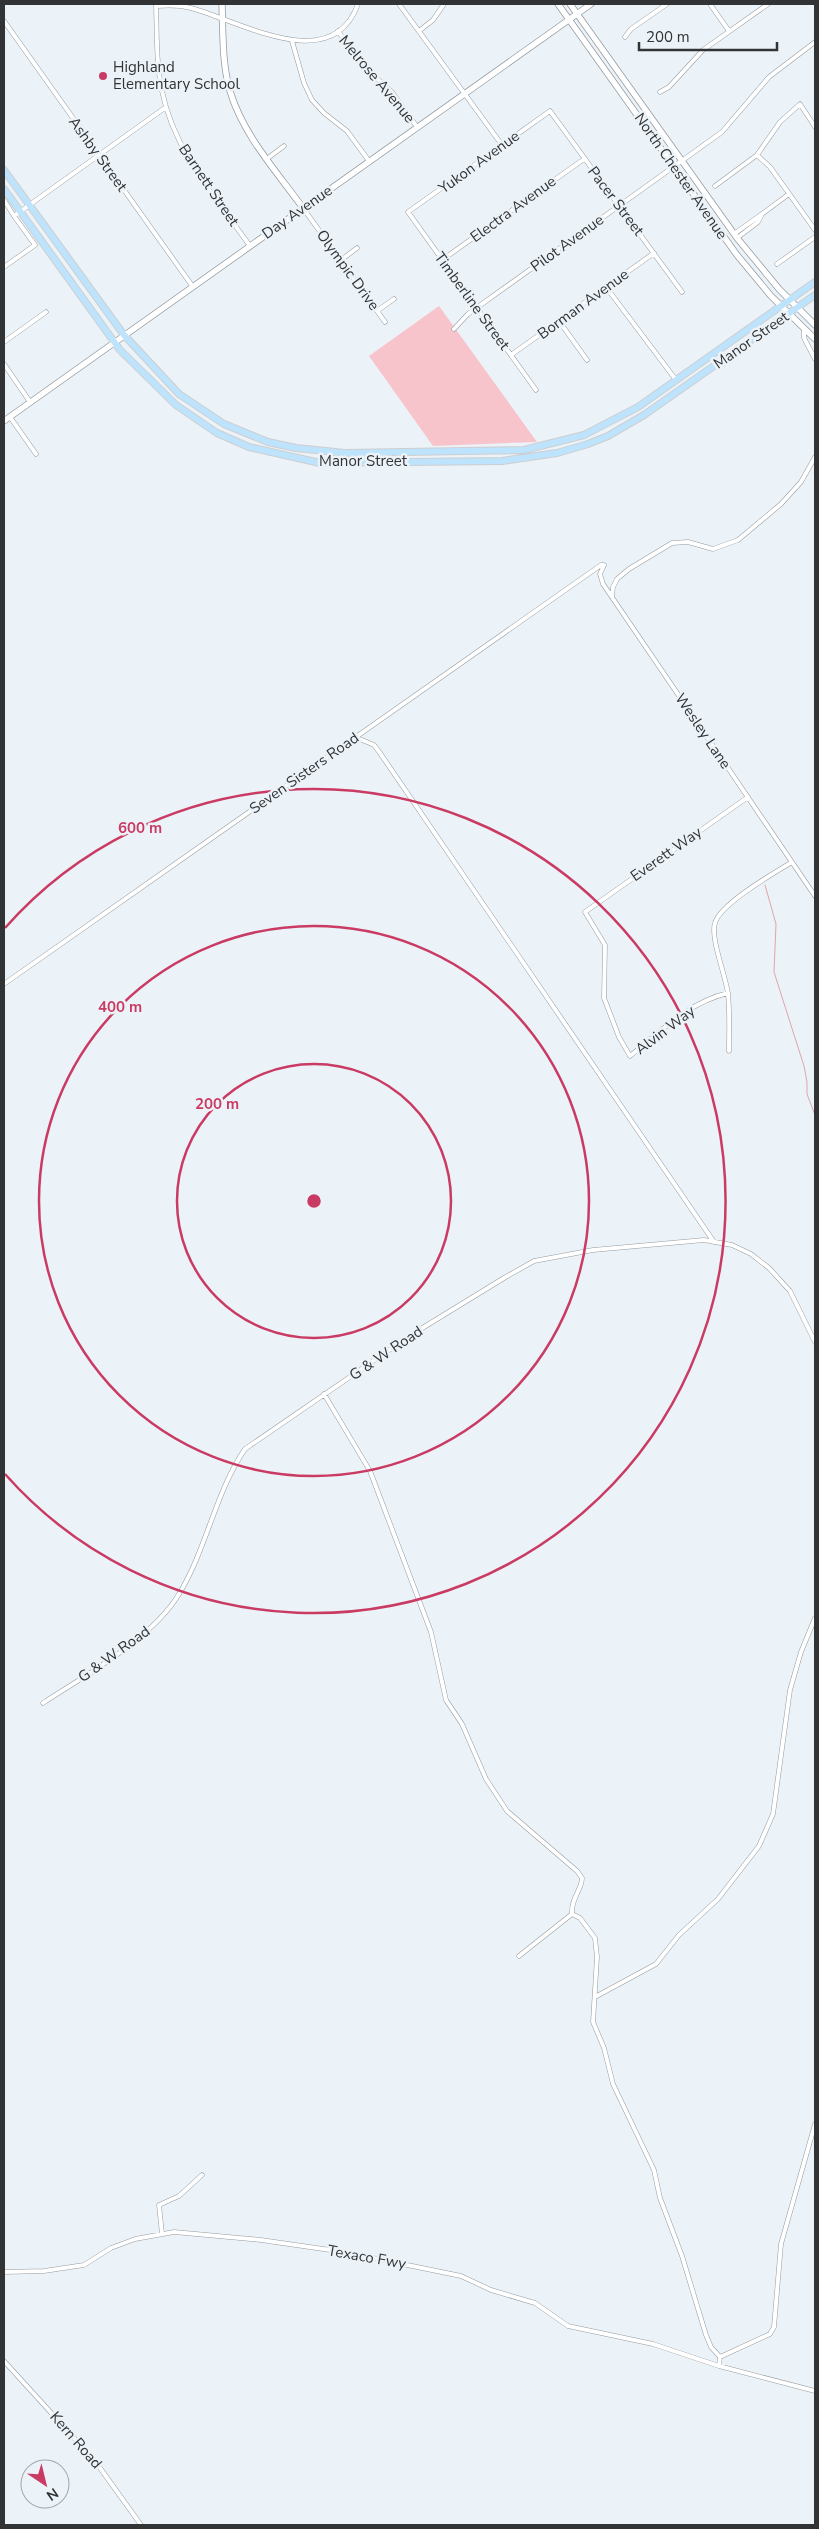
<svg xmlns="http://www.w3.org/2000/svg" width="819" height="2529" font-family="'Nunito Sans',sans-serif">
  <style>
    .green { fill: #f7c4cc }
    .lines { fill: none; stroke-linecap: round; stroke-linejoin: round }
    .stream { stroke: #dfa3ad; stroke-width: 1 }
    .street-casing { stroke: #959b9f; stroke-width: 5 }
    .secondary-casing { stroke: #959b9f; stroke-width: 7 }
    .primary-casing { stroke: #cececf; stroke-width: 8 }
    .street { stroke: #fff; stroke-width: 4 }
    .secondary { stroke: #fff; stroke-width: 5.5 }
    .primary { stroke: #bee3fd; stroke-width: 6 }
    .ring { fill: none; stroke: #ca3b64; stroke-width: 2.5 }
    .poi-dot { fill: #ca3b64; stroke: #ecf3f8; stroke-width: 2 }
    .labels { text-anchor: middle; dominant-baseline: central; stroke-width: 5; stroke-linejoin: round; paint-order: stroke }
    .poi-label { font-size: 15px; fill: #313335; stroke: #ecf3f8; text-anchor: start }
    .street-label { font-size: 15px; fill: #313335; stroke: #ecf3f8 }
    .centre { fill: #ca3b64; stroke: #ecf3f8; stroke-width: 2.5 }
    .ring-label { font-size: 15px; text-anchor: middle; font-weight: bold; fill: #ca3b64; stroke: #ecf3f8; stroke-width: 5; stroke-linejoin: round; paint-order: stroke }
  </style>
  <rect width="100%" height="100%" fill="#ecf3f8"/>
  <path class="green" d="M 439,306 L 537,442 L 433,446 L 369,356 Z"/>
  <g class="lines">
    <path class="stream" d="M 765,885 L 776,924 L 774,972 L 804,1066 L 807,1082 L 807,1094 L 815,1115"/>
    <defs>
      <path id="street" d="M 156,4 C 157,33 156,63 162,91 C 174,151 216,198 250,246
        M 399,4 L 502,145
        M 710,4 L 729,31
        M 156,6 C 168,5 180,5 191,8 C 240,21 332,77 358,4
        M 4,21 L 193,287
        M 338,31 L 363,66 L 392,92 L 417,127
        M 419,31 L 433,20 L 444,4
        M 625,37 L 631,29 L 667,4
        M 292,41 L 304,83 L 312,100 L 324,113 L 347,131 L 369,161
        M 660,92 L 669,87 L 703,50 L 768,4
        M 757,155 L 770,167 L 815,230
        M 268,158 L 284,146
        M 715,186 L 757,155 L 780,122 L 800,104 L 815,127
        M 4,200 L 14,216 L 166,107
        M 303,208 L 385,322
        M 762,214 L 789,194
        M 734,234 L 762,214 L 758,222 L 737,238
        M 341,260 L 357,248
        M 442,260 L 584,159
        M 777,264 L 815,237
        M 4,267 L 35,245 L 14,216
        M 606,287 L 676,380
        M 377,311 L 394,299
        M 559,321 L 587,360
        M 454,329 L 468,314 L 722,132 L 769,77 L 815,42
        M 804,329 L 804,338 L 815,359
        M 4,342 L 46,312
        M 511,355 L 654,253
        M 4,364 L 30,402
        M 536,390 L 408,212 L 550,111 L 682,292
        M 10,417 L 36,454
        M 604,565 L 600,574 L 603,584 L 815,896
        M 612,597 L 613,587 L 617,579 L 629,569 L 672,543 L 688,542 L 713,549 L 738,540 L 781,504 L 801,482 L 815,457
        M 355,737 L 374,745 L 380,753 L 714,1242
        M 4,984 L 601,565 L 604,565
        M 728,993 C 689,1002 660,1032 630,1056 L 619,1037 L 604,998 L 605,945 L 585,912 L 748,797
        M 729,1051 C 729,1032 730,1013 728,994 C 726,976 710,938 715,923 C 720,904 774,873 792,862
        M 324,1394 L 370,1471 L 431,1632 L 446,1700 L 462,1724 L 486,1779 L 507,1811 L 577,1871 L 582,1878 C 582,1890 571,1897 572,1914 L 580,1918 L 595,1938 L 597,1957 L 593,2022 L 604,2048 L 613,2084 L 654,2170 L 660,2198 L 682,2256 L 706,2335 L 711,2347 L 720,2357 L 719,2366
        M 43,1703 C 86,1675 153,1638 179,1594 C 207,1548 215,1493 245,1449 L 411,1335 L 504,1278 L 534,1261 L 593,1250 L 704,1240 L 732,1245 L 751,1254 L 769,1268 L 790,1291 L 815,1342
        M 519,1956 L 572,1914
        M 595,1997 L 656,1964 L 679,1935 L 718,1899 L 759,1846 L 773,1814 L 790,1690 L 801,1652 L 815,1618
        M 162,2234 L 159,2205 L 179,2196 L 202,2175
        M 4,2272 L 44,2271 L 84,2265 L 111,2248 L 135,2239 L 174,2232 L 261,2240 L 344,2252 L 461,2276 L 491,2290 L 535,2303 L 568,2326 L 653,2344 L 719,2366 L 815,2391
        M 720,2357 L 770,2334 L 774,2327 L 781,2244 L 815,2124
        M 4,2361 L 95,2461 L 141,2525"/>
      <path id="secondary" d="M 222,4 C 223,32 222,64 230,91 C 243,135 277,172 303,208
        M 558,4 L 737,255 L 771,296 L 815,339
        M 570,4 L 737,238 L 779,289 L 815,325
        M 4,421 L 591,4"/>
      <path id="primary" d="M 4,170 L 124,335 L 179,394 L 224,424 L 268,442 L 296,448 L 345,453 L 524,450 L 584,435 L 638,407 L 815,282
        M 4,189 L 120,350 L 176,405 L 217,433 L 249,447 L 320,463 L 502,461 L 557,453 L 588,444 L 608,436 L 644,415 L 815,295"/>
    </defs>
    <use href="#street" class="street-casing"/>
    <use href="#secondary" class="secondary-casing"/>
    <use href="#primary" class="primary-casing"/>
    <use href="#street" class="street"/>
    <use href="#secondary" class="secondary"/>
    <use href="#primary" class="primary"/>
  </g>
  <g class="ring">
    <circle cx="314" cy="1201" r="137"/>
    <circle cx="314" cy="1201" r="275"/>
    <path d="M5 928A412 412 0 1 1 5 1474"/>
  </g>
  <circle class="poi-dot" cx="103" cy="76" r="5"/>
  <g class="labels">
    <g class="poi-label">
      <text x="113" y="67">Highland<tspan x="113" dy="17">Elementary School</tspan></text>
    </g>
    <g class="street-label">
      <text transform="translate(377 79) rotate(50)">Melrose Avenue</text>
      <text transform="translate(98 154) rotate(54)">Ashby Street</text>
      <text transform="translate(479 162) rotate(-36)">Yukon Avenue</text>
      <text transform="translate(681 176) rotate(55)">North Chester Avenue</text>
      <text transform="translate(209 185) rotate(56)">Barnett Street</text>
      <text transform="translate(616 201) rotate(53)">Pacer Street</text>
      <text transform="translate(513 209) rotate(-36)">Electra Avenue</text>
      <text transform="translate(297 212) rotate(-35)">Day Avenue</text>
      <text transform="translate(567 243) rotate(-36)">Pilot Avenue</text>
      <text transform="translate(348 270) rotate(54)">Olympic Drive</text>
      <text transform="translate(472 301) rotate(54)">Timberline Street</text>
      <text transform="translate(583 304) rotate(-36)">Borman Avenue</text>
      <text transform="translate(751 340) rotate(-35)">Manor Street</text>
      <text x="363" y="461">Manor Street</text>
      <text transform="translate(703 731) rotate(56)">Wesley Lane</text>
      <text transform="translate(304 773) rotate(-35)">Seven Sisters Road</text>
      <text transform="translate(666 854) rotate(-35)">Everett Way</text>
      <text transform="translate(665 1030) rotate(-37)">Alvin Way</text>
      <text transform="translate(386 1353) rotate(-34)">G &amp; W Road</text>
      <text transform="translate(114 1654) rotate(-36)">G &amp; W Road</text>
      <text transform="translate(367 2257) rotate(10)">Texaco Fwy</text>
      <text transform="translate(76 2440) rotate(49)">Kern Road</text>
    </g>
  </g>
  <circle cx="314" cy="1201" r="8" class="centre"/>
  <g class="ring-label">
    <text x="140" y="833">600 m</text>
    <text x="120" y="1012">400 m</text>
    <text x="217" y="1109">200 m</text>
  </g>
  <rect width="819" height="2529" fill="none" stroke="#313335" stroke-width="10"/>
  <g transform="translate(45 2484) rotate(145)"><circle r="24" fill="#ecf3f8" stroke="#a1a6aa"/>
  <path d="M0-4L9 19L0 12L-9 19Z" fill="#ca3b64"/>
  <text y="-8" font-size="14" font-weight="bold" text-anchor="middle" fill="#313335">N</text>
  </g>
  <path d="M639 42v8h138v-8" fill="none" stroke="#313335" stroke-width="2.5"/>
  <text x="646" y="42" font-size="15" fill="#313335" stroke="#ecf3f8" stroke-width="4" paint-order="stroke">200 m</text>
</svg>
